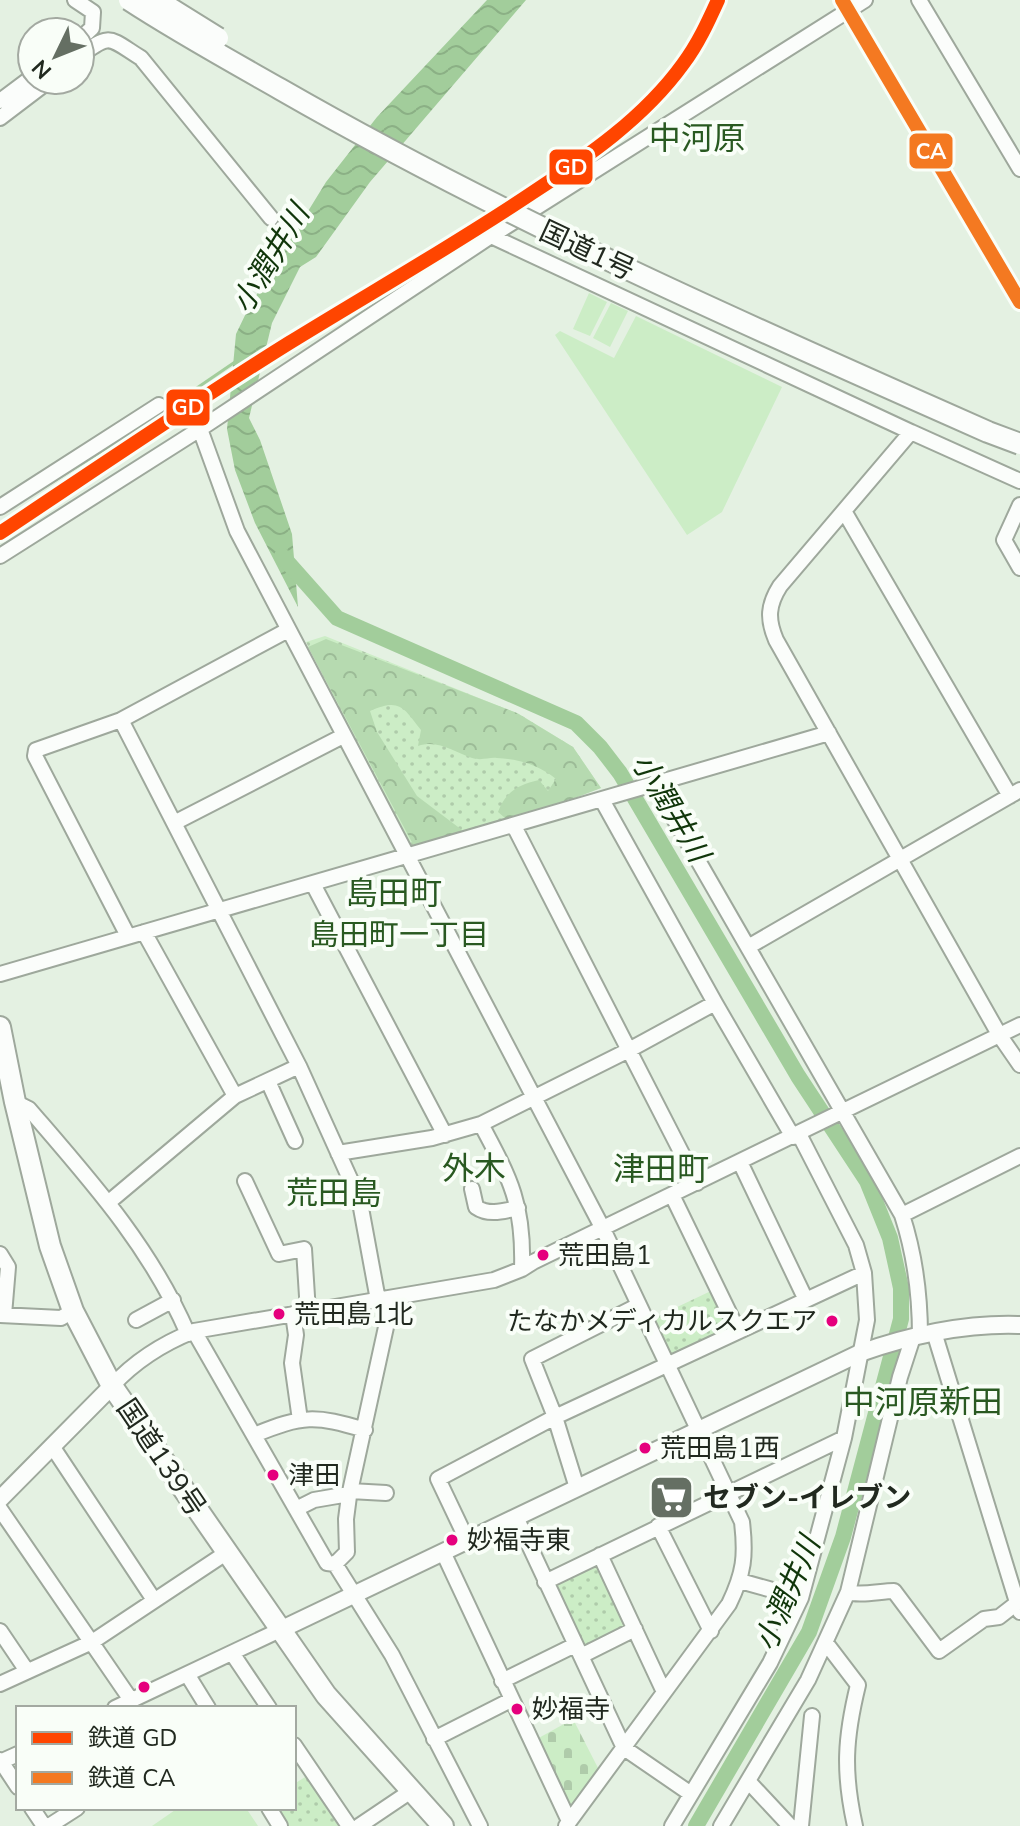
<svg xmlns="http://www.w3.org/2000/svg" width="1020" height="1826" font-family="'Nunito Sans','Noto Sans JP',sans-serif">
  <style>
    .grass { fill: url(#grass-dots) }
    .forest { fill: url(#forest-crowns) }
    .cemetery { fill: url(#cemetery-stones) }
    .garden { fill: #ccedc6 }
    .water { fill: url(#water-waves) }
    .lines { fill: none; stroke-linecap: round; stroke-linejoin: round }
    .stream { stroke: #a2cd9b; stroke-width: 3 }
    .river { stroke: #a2cd9b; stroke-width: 16 }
    .minor-casing { stroke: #9ea89c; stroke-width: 18 }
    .major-casing { stroke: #9ea89c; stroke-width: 20 }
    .highway-casing { stroke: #9ea89c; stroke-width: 24 }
    .minor { stroke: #fbfdfb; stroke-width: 14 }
    .major { stroke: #fbfdfb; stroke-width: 16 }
    .highway { stroke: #fbfdfb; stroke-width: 20 }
    .highway-bridge-casing { stroke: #9ea89c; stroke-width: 24; stroke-linecap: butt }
    .highway-bridge { stroke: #fbfdfb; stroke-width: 20 }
    .rail-1-casing { stroke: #f9fef8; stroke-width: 20 }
    .rail-2-casing { stroke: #f9fef8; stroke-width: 20 }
    .rail-1 { stroke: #ff4500; stroke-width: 14 }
    .rail-2 { stroke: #f47921; stroke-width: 14 }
    .bus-dot { fill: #e5007d; stroke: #f9fef8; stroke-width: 3 }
    .labels { text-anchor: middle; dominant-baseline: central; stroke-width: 8; stroke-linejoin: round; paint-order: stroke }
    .bus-label { font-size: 26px; fill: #21291f; stroke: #f9fef8; text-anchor: start }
    .street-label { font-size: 28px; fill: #21291f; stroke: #f9fef8 }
    .poi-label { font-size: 28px; font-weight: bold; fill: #21291f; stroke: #f9fef8; text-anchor: start }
    .water-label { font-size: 30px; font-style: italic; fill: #10360a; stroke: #f9fef8 }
    .neighbourhood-label { font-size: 30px; fill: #295921; stroke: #f9fef8 }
    .quarter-label { font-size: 32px; fill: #295921; stroke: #f9fef8 }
    .line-badge { stroke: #f9fef8; stroke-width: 3 }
    .badge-label { font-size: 22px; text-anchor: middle; font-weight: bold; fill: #fff }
  </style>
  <defs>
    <pattern id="grass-dots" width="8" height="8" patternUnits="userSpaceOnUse" patternTransform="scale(2)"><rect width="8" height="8" fill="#ccedc6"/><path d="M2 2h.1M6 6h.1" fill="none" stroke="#afcbaa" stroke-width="1.8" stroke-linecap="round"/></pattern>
    <pattern id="forest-crowns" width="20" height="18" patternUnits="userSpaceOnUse" patternTransform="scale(2)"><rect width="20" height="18" fill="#b6dab0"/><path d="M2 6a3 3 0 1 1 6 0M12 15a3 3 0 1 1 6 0" fill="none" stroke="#9cbb97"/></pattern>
    <pattern id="cemetery-stones" width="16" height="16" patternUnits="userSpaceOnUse" patternTransform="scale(2)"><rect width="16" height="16" fill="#ccedc6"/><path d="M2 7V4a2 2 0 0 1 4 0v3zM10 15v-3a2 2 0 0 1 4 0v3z" fill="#afcbaa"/></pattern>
    <pattern id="water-waves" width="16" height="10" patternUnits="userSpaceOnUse" patternTransform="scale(2)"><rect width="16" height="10" fill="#a2cd9b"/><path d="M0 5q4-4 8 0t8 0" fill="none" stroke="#8bb085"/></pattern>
  </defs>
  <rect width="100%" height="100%" fill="#e4f1e2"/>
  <path class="grass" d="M 325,636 L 519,714 L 573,747 L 601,788 L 410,849 L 306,642 Z
    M 713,1290 L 733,1331 L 674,1359 L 654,1318 Z
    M 596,1562 L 628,1628 L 583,1650 L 551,1584 Z
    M 310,1774 L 347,1826 L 281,1826 L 269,1808 L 294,1808 L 294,1784 Z"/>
  <path class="forest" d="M 326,639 L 517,713 L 573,747 L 601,788 L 511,823 L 498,812 C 506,791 518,785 539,780 L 548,791 L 556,779 C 539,765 519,759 497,758 C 489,757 482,761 472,758 C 454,752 438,739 418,746 L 421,730 C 403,707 400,698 370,711 L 377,732 L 417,796 L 462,830 L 454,838 L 415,848 L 308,647 Z"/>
  <path class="cemetery" d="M 573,1719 L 598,1768 L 571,1806 L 565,1805 L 535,1740 Z"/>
  <path class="garden" d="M 589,293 L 607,302 L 590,336 L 573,329 Z
    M 611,303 L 628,311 L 610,347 L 593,338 Z
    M 636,316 L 782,387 L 722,512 L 687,535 L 555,335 L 560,331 L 614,358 Z
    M 178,1808 L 246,1808 L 258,1826 L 152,1826 Z"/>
  <path class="water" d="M 487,0 L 526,0 L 370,182 L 316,257 L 300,267 L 272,323 L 249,418 L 260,440 L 292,534 L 298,607 L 255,523 L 235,470 L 227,429 L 236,334 L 249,307 L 326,182 L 377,117 Z"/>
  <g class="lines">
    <path class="stream" d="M 20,502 L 128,435 L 235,362"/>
    <path class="river" d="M 282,556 L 337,618 L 576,723 L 600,747 L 620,773 L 798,1076 L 867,1181 L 890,1238 L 901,1288 L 901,1319 L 843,1537 L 809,1632 L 696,1826"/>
    <defs>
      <path id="minor" d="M 75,0 L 93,12 L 92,28 L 80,39
        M 919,0 L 1020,169
        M 80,56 C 111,32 109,38 141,58 L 271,218
        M 0,101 L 32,77
        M 0,118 L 50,80
        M 491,236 L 911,432
        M 200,429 L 237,531 L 603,1229 L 742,1522 C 746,1556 744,1573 729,1604 L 566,1826
        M 1020,481 L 911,432 L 780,586 C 768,605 767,619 776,640 L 1000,1036 L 1020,1065
        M 1020,505 L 1004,540 L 1020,568
        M 0,507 L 159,405
        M 844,511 L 1010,796
        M 0,556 L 200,429 L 491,236 L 865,0
        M 121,720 L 299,1066 L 351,1181 L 361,1208 L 378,1300
        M 654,784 L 902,1215 C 915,1255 920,1294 920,1336
        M 602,800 L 715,1003 L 793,1137
        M 174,823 L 343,736
        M 514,826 L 697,1183
        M 313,884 L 445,1135
        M 144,932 L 235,1096
        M 128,936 L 35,756 L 36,750 L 121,720 L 288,630
        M 748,947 L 1020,790
        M 0,974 L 829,733
        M 268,1081 L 295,1141
        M 15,1102 L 29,1109 C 91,1181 150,1246 188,1334
        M 481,1124 C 511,1180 524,1205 522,1269
        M 338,1153 L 432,1138 L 481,1124 L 629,1050 L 715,1003
        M 740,1162 L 806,1300
        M 245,1181 L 279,1254 L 304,1249 L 308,1312
        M 472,1189 L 476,1207 C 489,1216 504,1211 518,1208
        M 672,1195 L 738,1331
        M 109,1202 L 235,1096 L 299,1066
        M 902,1215 L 1020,1156
        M 0,1254 L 8,1267 L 4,1315
        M 293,1314 L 296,1335 L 292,1363 L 300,1420
        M 0,1315 L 61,1318 L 73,1311
        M 136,1320 L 173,1300
        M 194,1331 L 327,1563 L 335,1564 L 392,1655 L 480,1826
        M 934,1332 L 1020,1612
        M 112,1386 C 134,1362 164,1343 194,1331 L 494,1280 L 522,1269 L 533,1262 L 1020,1025
        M 254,1435 C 303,1415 315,1415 365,1430
        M 52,1446 L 154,1600
        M 577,1488 L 555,1417 L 532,1359 L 639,1305
        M 350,1491 L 386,1493
        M 0,1509 L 131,1700
        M 296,1509 L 314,1500 L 349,1494
        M 516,1517 L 624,1748 L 691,1794
        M 658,1526 L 711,1631
        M 467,1540 L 438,1479 L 555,1417 L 864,1273
        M 443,1552 L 569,1821
        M 600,1555 L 664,1692
        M 335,1564 L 347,1552 L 346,1519 L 349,1496 L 386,1327 L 385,1299
        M 740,1581 L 801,1598
        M 545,1582 L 844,1438
        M 848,1592 C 859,1596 881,1591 894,1591 L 939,1651 L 984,1619 L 999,1617 L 1017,1603
        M 0,1631 L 27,1671
        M 826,1643 L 858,1685 C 845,1738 843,1772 855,1826
        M 232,1653 L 269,1708
        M 581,1656 L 635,1629
        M 187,1674 L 208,1708
        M 502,1681 L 575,1645
        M 0,1684 L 92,1642 L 226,1553
        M 115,1708 L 280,1630
        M 434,1739 L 511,1700
        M 294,1745 L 349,1826
        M 0,1760 L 18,1787
        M 0,1762 L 18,1754
        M 748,1781 L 790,1826
        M 32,1808 L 44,1826
        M 269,1808 L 280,1826
        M 49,1826 L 77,1808
        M 359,1826 L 411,1791
        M 672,1826 L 770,1663 L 801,1598 L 844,1438 L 867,1320 L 864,1273 L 856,1245 L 799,1134
        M 721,1826 L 808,1680 L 848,1592 L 900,1377 L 913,1337
        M 801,1826 L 812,1716"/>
      <path id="major" d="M 0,1499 L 112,1386
        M 280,1630 L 860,1353 C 911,1335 965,1323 1020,1325"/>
      <path id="highway" d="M 0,1027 L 15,1102 L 50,1246 L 73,1311 L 112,1386 L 326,1695 L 443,1826"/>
    </defs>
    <use href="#minor" class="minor-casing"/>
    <use href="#major" class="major-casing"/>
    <use href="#highway" class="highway-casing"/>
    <use href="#minor" class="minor"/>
    <use href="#major" class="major"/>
    <use href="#highway" class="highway"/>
    <defs>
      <path id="highway-bridge" d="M 129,0 C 178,32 229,60 280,89 C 508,220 748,326 988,432 L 1020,444
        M 157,0 L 218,38"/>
    </defs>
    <use href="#highway-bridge" class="highway-bridge-casing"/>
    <use href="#highway-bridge" class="highway-bridge"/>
    <defs>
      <path id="rail-1" d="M 0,533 C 96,469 191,404 289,343 C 370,293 453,246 532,193 C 587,157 644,118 683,64 C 698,44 708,22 718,0"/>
      <path id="rail-2" d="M 842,0 L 1020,302"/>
    </defs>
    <use href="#rail-1" class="rail-1-casing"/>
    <use href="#rail-2" class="rail-2-casing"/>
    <use href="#rail-1" class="rail-1"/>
    <use href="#rail-2" class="rail-2"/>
  </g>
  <defs>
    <symbol id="supermarket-square" viewBox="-11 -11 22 22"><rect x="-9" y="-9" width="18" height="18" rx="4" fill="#656f63" stroke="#f9fef8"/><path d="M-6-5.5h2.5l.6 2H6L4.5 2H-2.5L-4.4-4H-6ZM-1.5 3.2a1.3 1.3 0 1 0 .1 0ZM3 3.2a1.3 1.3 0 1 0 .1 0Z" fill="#fff"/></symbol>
  </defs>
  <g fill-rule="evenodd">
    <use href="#supermarket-square" x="646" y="1472" width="51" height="51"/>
  </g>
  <g class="bus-dot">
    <circle cx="543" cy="1255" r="7"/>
    <circle cx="279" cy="1314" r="7"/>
    <circle cx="832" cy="1321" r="7"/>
    <circle cx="645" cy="1448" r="7"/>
    <circle cx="273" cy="1475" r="7"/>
    <circle cx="452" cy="1540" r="7"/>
    <circle cx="144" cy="1687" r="7"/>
    <circle cx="517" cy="1709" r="7"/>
  </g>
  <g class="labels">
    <g class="bus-label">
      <text x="558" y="1255">荒田島1</text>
      <text x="294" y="1314">荒田島1北</text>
      <text x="817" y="1321" text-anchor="end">たなかメディカルスクエア</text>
      <text x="660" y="1448">荒田島1西</text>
      <text x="288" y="1475">津田</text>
      <text x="467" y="1540">妙福寺東</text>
      <text x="532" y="1709">妙福寺</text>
    </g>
    <g class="street-label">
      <text transform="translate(587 251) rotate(25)">国道1号</text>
      <text transform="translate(161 1458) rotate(56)">国道139号</text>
    </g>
    <g class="poi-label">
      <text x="703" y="1498">セブン-イレブン</text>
    </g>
    <g class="water-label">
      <text transform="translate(271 259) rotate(-59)">小潤井川</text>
      <text transform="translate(670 808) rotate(59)">小潤井川</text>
      <text transform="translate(788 1594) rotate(-67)">小潤井川</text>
    </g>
    <g class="neighbourhood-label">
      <text x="399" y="935">島田町一丁目</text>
    </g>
    <g class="quarter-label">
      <text x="697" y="138">中河原</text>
      <text x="394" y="893">島田町</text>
      <text x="474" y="1168">外木</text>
      <text x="661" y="1169">津田町</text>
      <text x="334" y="1193">荒田島</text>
      <text x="923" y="1402">中河原新田</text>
    </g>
  </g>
  <g class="line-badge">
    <rect x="908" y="132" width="46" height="38" rx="8" fill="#f47921"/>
    <rect x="548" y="148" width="46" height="38" rx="8" fill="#ff4500"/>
    <rect x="165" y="388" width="46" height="39" rx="8" fill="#ff4500"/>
  </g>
  <g class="badge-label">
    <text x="931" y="159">CA</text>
    <text x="571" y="175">GD</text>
    <text x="188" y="415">GD</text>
  </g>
  <rect x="16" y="1706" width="280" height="104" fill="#f9fef8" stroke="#a3a9a1" stroke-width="2"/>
  <rect x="32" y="1732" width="40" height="12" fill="#ff4500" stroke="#a3a9a1" stroke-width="2"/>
  <text x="88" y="1746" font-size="24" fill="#21291f">鉄道 GD</text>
  <rect x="32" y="1772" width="40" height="12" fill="#f47921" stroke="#a3a9a1" stroke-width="2"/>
  <text x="88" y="1786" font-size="24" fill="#21291f">鉄道 CA</text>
  <g transform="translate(56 56) rotate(227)"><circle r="38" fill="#f9fef8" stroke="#a3a9a1" stroke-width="2"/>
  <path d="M0-6L14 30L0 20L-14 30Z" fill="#656f63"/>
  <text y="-12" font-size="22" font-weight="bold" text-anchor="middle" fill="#21291f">N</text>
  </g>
</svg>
